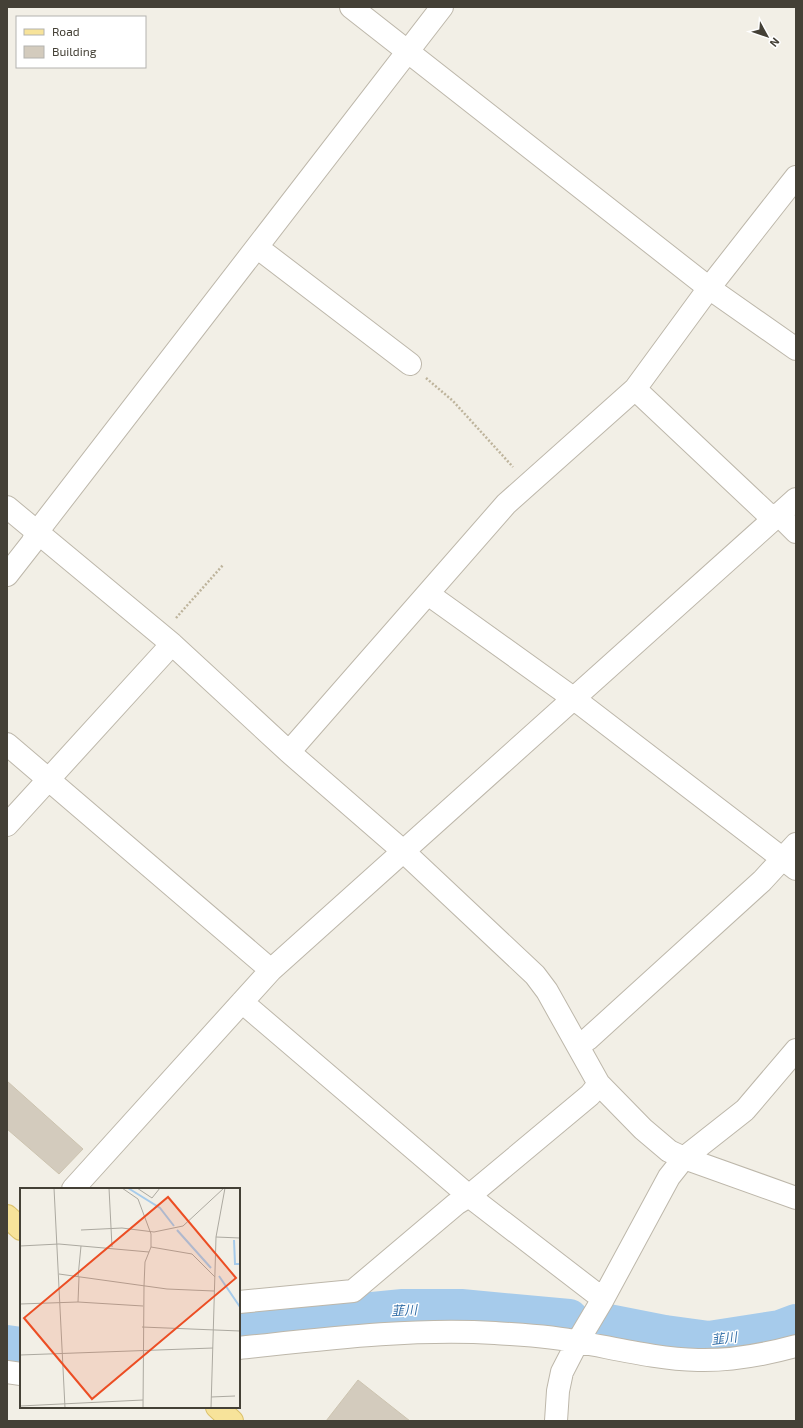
<svg xmlns="http://www.w3.org/2000/svg" width="803" height="1428" font-family="'Exo 2','Noto Sans JP',sans-serif">
  <style>
    .lines { fill: none; stroke-linecap: round; stroke-linejoin: round }
    .river { stroke: #a6cbeb; stroke-width: 40 }
    .building { fill: #d3cbbd; stroke: #cdc4b0 }
    .minor-casing { stroke: #bdb7aa; stroke-width: 24 }
    .major-casing { stroke: #dbc16b; stroke-width: 24 }
    .path { stroke: #beb49c; stroke-width: 2.5; stroke-dasharray: 2 2; stroke-linecap: butt }
    .minor { stroke: #fff; stroke-width: 22 }
    .major { stroke: #f7e39a; stroke-width: 22 }
    .labels { text-anchor: middle; dominant-baseline: central; stroke-width: 3; stroke-linejoin: round; paint-order: stroke }
    .water-label { font-size: 13px; font-style: italic; fill: #3671a9; stroke: #fff }
    .inset-river { fill: none; stroke: #a6cbeb; stroke-width: 2 }
    .inset-road { fill: none; stroke: #aca9a0; stroke-width: 1 }
    .view { fill: #ec4e24; fill-opacity: 0.15; stroke: #ec4e24; stroke-width: 2 }
    .inset-edge { fill: none; stroke: #444036; stroke-width: 2 }
  </style>
  <rect width="100%" height="100%" fill="#f2efe6"/>
  <g class="lines">
    <path class="river" d="M 604,1323 L 665,1335 L 709,1341 L 780,1330 L 796,1324
      M 239,1325 L 403,1309 L 461,1309 L 569,1319
      M 7,1345 L 21,1347"/>
  </g>
  <path class="building" d="M 7,1081 L 83,1149 L 59,1174 L 7,1129 Z
    M 358,1380 L 410,1421 L 326,1421 Z"/>
  <g class="lines">
    <defs>
      <path id="minor" d="M 351,7 L 709,288 L 796,349
        M 258,248 L 410,364
        M 635,389 L 773,519
        M 7,507 L 172,644 L 289,752 L 403,851 L 535,975 L 547,991 L 599,1084 L 643,1129 L 669,1151 L 684,1158 L 796,1198
        M 778,514 L 796,532
        M 7,575 L 32,543 L 37,532 L 442,7
        M 428,594 L 573,698 L 796,869
        M 7,744 L 271,970
        M 289,752 L 506,504 L 635,389 L 709,288 L 796,177
        M 7,825 L 172,644
        M 242,1002 L 469,1196 L 603,1299
        M 578,1046 L 588,1039 L 762,881 L 796,844
        M 73,1189 L 271,970 L 796,499
        M 239,1302 L 353,1291 L 456,1204 L 469,1196 L 590,1095 L 599,1084
        M 239,1348 C 324,1339 410,1328 495,1333 C 522,1335 552,1336 579,1342 C 618,1349 658,1359 698,1360 C 732,1361 763,1355 796,1346
        M 7,1372 L 21,1374
        M 556,1421 L 558,1391 L 562,1372 L 578,1341 L 603,1299 L 669,1177 L 684,1158 L 745,1110 L 796,1050"/>
      <path id="major" d="M 7,1216 L 21,1229
        M 217,1407 L 232,1421"/>
    </defs>
    <use href="#minor" class="minor-casing"/>
    <use href="#major" class="major-casing"/>
    <path class="path" d="M 426,378 L 453,401 L 513,467
      M 176,618 L 223,565"/>
    <use href="#minor" class="minor"/>
    <use href="#major" class="major"/>
  </g>
  <g class="labels">
    <g class="water-label">
      <text transform="translate(404 1310) rotate(-3)">韮川</text>
      <text transform="translate(724 1338) rotate(-7)">韮川</text>
    </g>
  </g>
  <g transform="translate(20 1188)">
    <rect width="220" height="220" fill="#f2efe6"/>
    <path class="inset-river" d="M 108,0 L 140,20 L 154,38M 157,42 L 191,80M 214,52 L 215,76 L 220,76M 199,88 L 220,119"/>
    <path class="inset-road" d="M 34,0 L 45,220M 89,0 L 92,59M 102,0 L 118,11 L 131,46 L 131,59 L 125,74 L 124,98 L 123,220M 117,0 L 132,10 L 140,0M 61,42 L 102,40 L 134,44 L 163,38 L 204,0M 196,49 L 220,50M 0,58 L 39,56 L 129,64M 131,59 L 172,66 L 195,89M 39,86 L 147,101 L 194,103M 58,89 L 61,58M 58,114 L 59,89M 0,116 L 58,114 L 123,118M 122,139 L 220,143M 0,167 L 193,160M 191,209 L 215,208M 0,218 L 123,212M 191,220 L 196,49 L 205,0"/>
    <path class="view" d="M 148,9 L 216,90 L 72,211 L 4,130 Z"/>
    <rect width="220" height="220" class="inset-edge"/>
  </g>
  <rect width="803" height="1428" fill="none" stroke="#444036" stroke-width="16"/>
  <rect x="16" y="16" width="130" height="52" fill="#ffffff" stroke="#b4b3af"/>
  <rect x="24" y="29" width="20" height="6" fill="#f7e39a" stroke="#b4b3af"/>
  <text x="52" y="36" font-size="12" fill="#444036">Road</text>
  <rect x="24" y="46" width="20" height="12" fill="#d3cbbd" stroke="#b4b3af"/>
  <text x="52" y="56" font-size="12" fill="#444036">Building</text>
  <g transform="translate(767 36) rotate(130)" stroke="#ffffff" stroke-width="3" paint-order="stroke">
  <path d="M0-3L7 15L0 10L-7 15Z" fill="#444036"/>
  <text y="-6" font-size="11" font-weight="bold" text-anchor="middle" fill="#444036">N</text>
  </g>
</svg>
